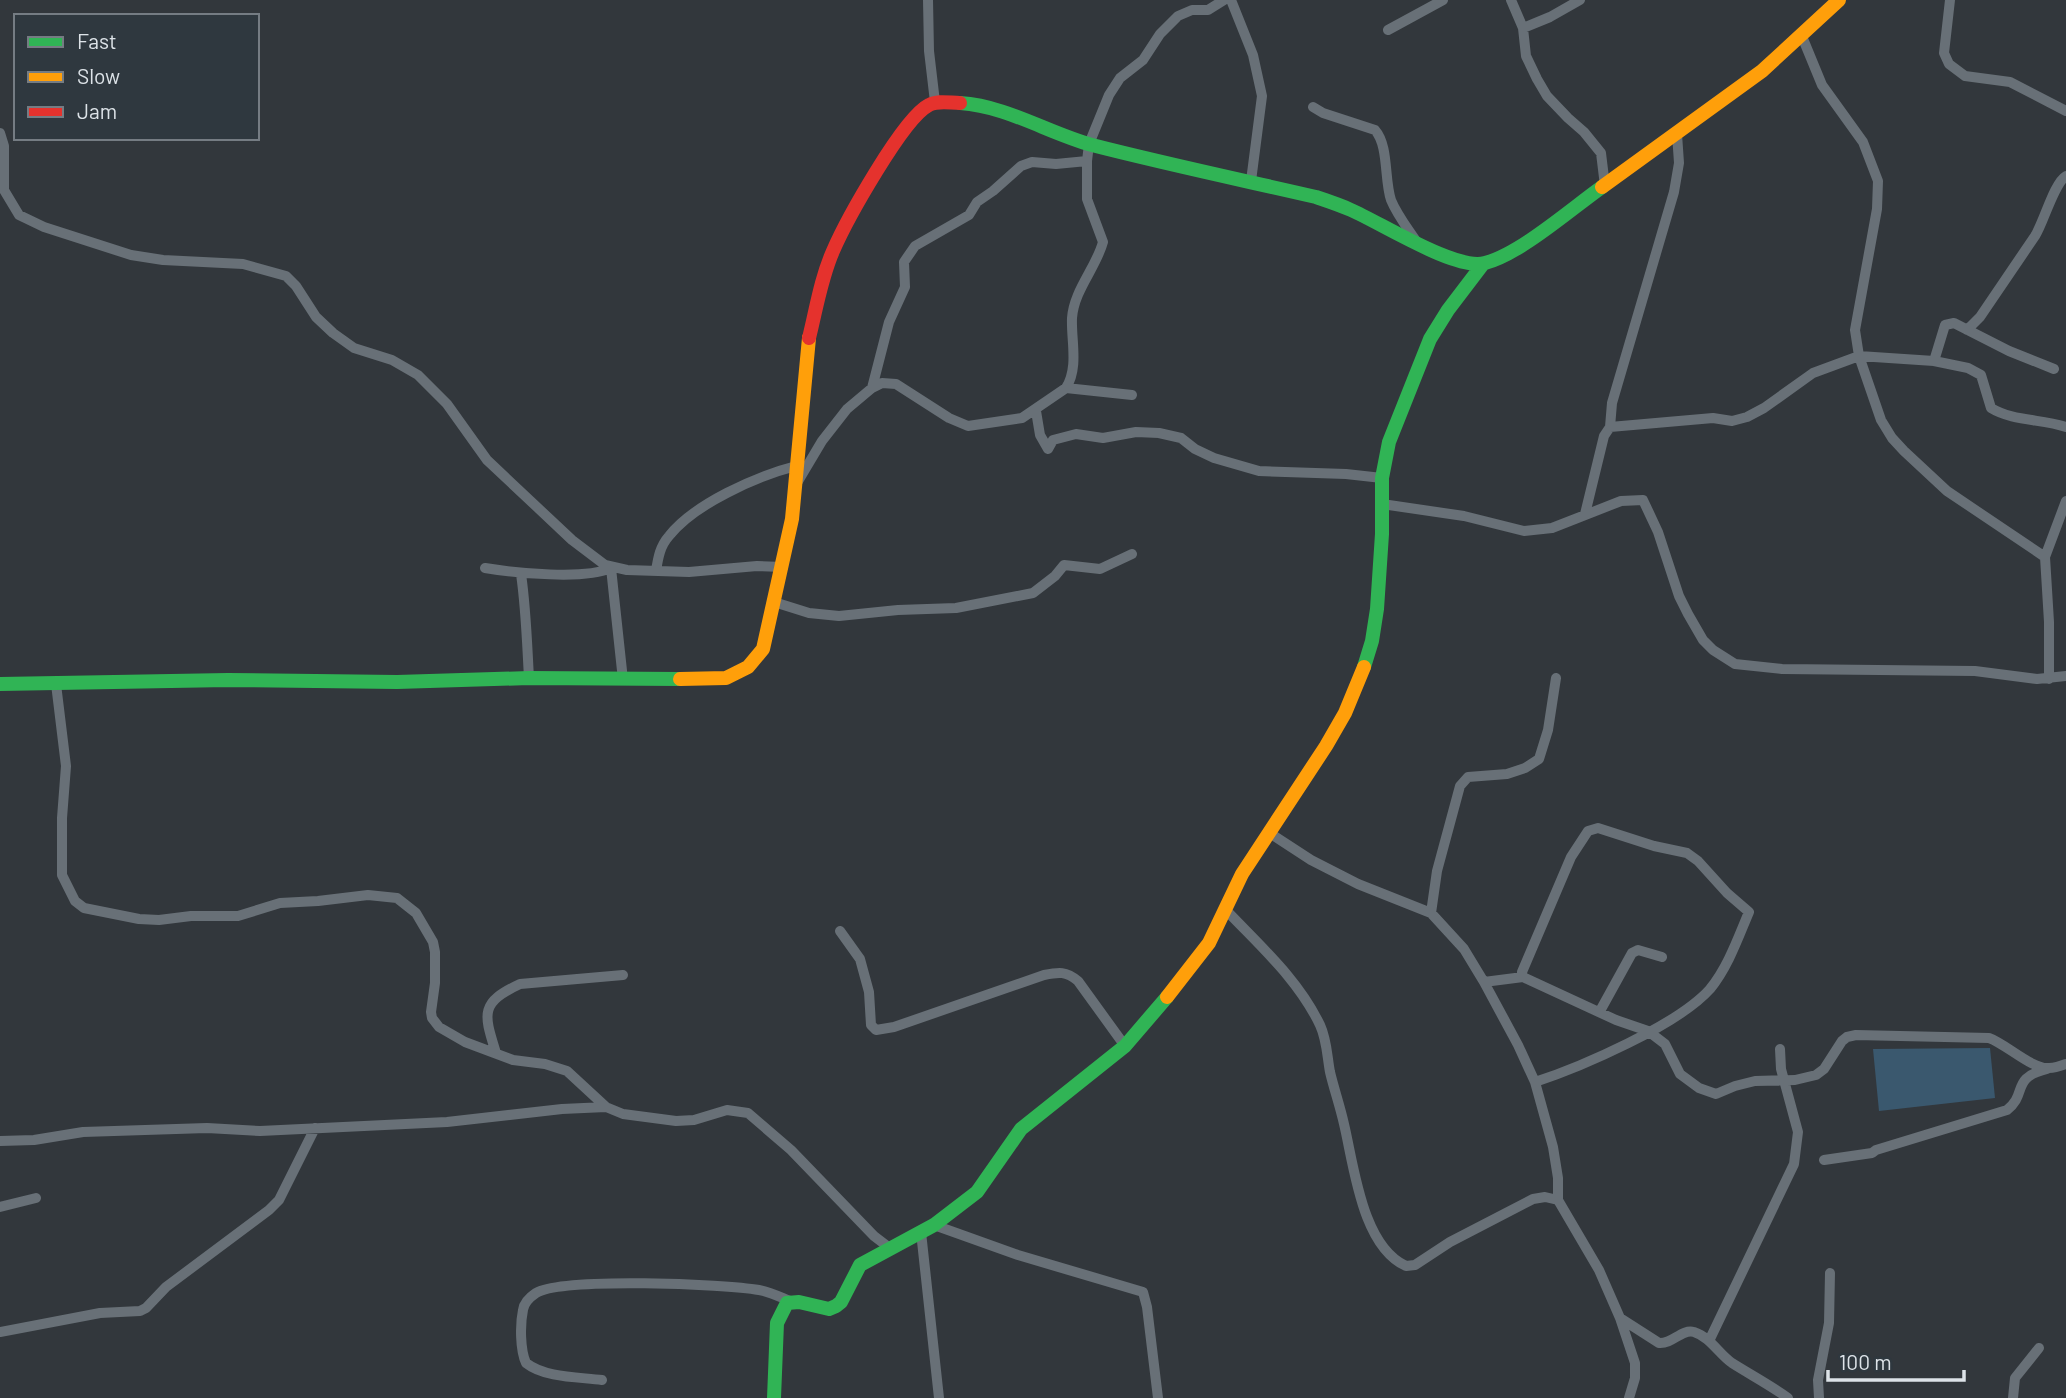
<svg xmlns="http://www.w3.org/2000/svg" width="2066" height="1398" font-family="Barlow,sans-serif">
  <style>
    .green { fill: #3a586e }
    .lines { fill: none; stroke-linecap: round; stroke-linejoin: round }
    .street { stroke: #687077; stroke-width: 10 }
    .fast { stroke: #30b455; stroke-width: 14 }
    .slow { stroke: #ff9f0a; stroke-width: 14 }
    .jam { stroke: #e5322d; stroke-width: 14 }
  </style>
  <rect width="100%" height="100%" fill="#32373c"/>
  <path class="green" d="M 1990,1048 L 1995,1098 L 1879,1111 L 1873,1049 Z"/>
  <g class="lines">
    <path class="street" d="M 928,0 L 929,51 L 935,102
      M 1231,0 L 1253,55 L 1262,96 L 1251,181
      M 1511,0 L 1523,28 L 1526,56 L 1537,79 L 1547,96 L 1568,118 L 1584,132 L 1601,153 L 1605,186
      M 1950,0 L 1944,53 L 1949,64 L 1965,76 L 2010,82 L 2066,111
      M 1523,28 L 1550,17 L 1580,0
      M 1388,30 L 1443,0
      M 1801,34 L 1822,85 L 1863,142 L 1878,181 L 1877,209 L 1855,330 L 1859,356 L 1881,420 L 1892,438 L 1904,451 L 1947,491 L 2045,557
      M 1313,107 L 1323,113 L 1375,130 C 1389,146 1384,179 1391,200 C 1397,215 1409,230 1418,244
      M 0,133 L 4,146 L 4,190 L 19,215 L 44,227 L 131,255 L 163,260 L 243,264 L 286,276 L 296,286 L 316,317 L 333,333 L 354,348 L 392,360 L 418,375 L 447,404 L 487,460 L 572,540 L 605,565 L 627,570 L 689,572 L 757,566 L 783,567
      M 1967,330 L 1980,317 L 2035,236 C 2044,222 2054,183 2066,176
      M 1934,361 L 1945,325 L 1954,323 L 2009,351 L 2054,369
      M 872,388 L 889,322 L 905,287 L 904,262 L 915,246 L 969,215 L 977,202 L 993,191 L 1021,166 L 1032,162 L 1056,164 L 1087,161
      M 1066,388 L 1132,395
      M 1036,411 L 1040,435 L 1048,449 L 1053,440 L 1076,434 L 1103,438 L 1136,432 L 1159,433 L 1181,438 L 1195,449 L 1214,458 L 1259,471 L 1346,474 L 1382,478
      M 1610,427 L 1713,418 L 1732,421 L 1747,417 L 1764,408 L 1813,373 L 1859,356 L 1934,361 L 1968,368 L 1981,375 L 1991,408 C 2012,421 2042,419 2066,427
      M 797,483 L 822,441 L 847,409 L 872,388 L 882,383 L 896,384 L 949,418 L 968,426 L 1022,418 L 1066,388 C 1079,367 1071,341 1072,318 C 1074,290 1096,268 1103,242 L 1087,199 L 1087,161 L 1089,144 L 1109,95 L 1120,78 L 1143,60 L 1160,34 L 1178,16 L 1192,10 L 1208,10 L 1224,0
      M 1382,504 L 1464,516 L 1524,531 L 1552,528 L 1621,501 L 1643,500 L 1658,532 L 1679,596 L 1688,614 L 1703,640 L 1713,650 L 1735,664 L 1782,669 L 1975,671 L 2037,679 L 2066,676
      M 1585,514 L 1604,436 L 1610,427 L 1612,403 L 1674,192 L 1679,163 L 1677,134
      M 485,568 C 516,573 585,580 611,568 L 623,680
      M 656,571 C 658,558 660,546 669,536 C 694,504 757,476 796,466
      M 521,574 C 526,608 527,643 529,678
      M 774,602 L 809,613 L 839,616 L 898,610 L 956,608 L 1033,593 L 1055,576 L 1064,565 L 1100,569 L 1132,554
      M 2049,679 L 2049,622 L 2045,557 L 2066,501
      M 56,684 L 66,766 L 62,818 L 62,875 L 75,901 L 84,908 L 139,919 L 159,920 L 191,916 L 238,916 L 280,903 L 318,901 L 368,895 L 397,898 L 416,913 L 433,942 L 435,952 L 435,983 L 431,1012 L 432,1018 L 439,1027 L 465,1042 L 513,1060 L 545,1064 L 567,1071 L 606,1107 L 623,1114 L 676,1121 L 694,1120 L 727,1110 L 748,1113 L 791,1150 L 874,1236 L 891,1249
      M 1268,832 L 1311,860 L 1358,884 L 1431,913 L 1464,949 L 1484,982 L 1523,977 L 1616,1020 L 1648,1031 L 1665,1044 L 1680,1074 L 1699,1088 L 1716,1094 L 1735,1086 L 1755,1081 L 1795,1080 L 1816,1075 L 1824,1069 L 1842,1041 L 1847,1037 L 1856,1035 L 1989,1038 C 2006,1044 2033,1070 2049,1068 C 2055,1068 2061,1066 2066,1064
      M 1226,910 C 1260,946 1298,979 1320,1025 C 1327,1040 1327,1056 1330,1072 C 1334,1089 1340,1106 1344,1124 C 1354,1166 1362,1246 1406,1266 L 1415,1265 L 1450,1242 L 1533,1199 L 1545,1197 L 1558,1200
      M 1431,913 L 1437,871 L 1460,786 L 1468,777 L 1507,774 L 1525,768 L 1539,759 L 1548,730 L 1556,678
      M 840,931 L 860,959 L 869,992 L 871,1025 L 876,1030 L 894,1027 L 1044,975 C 1059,972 1066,971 1078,981 L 1125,1046
      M 1523,977 L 1522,972 L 1571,857 L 1588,831 L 1598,828 L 1654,846 L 1687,853 L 1698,861 L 1727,893 L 1749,912 C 1738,938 1728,967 1710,989 C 1678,1025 1581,1067 1535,1082
      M 1484,982 L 1518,1045 L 1535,1082 L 1553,1147 L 1558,1178 L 1558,1200 L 1599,1270 L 1620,1318 L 1635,1363 L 1635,1378 L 1629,1398
      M 1600,1011 L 1632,953 L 1638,950 L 1662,957
      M 496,1053 C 484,1014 479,1003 520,984 L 623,975
      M 0,1141 L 34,1140 L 83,1132 L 207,1128 L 260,1131 L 447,1122 L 562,1109 L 606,1107
      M 1824,1160 L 1872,1153 L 1876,1150 L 2007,1110 C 2028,1094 2010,1078 2047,1069
      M 0,1207 L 36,1198
      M 934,1225 L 1018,1255 L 1143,1292 L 1147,1307 L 1158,1398
      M 921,1232 L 939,1398
      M 1620,1318 L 1659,1343 C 1673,1344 1681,1329 1694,1332 C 1710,1337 1719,1354 1732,1363 C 1751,1375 1770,1385 1788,1398
      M 0,1332 L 100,1313 L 140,1311 L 146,1308 L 166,1287 L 269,1210 L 279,1200 L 315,1128
      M 1709,1341 L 1794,1164 L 1798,1132 L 1781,1069 L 1780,1049
      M 602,1380 C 579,1377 545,1378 526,1363 C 520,1350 520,1324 523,1310 C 524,1302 530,1297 536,1293 C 562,1277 725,1284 759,1290 C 770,1292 780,1297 790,1301
      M 1819,1398 L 1818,1380 L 1829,1323 L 1830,1273
      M 2013,1398 L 2015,1378 L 2039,1348"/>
    <path class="fast" d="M 960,103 C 1007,106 1048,133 1092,145 C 1166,164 1242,180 1316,197 C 1328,201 1340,205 1351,210 C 1381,223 1456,271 1485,263 C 1520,254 1571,209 1602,187
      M 1364,667 L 1372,641 L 1377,609 L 1382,534 L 1382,478 L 1389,442 L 1430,339 L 1448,310 L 1483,264
      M 0,684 L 228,680 L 397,682 L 529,678 L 680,679
      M 774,1398 L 777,1323 L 787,1303 L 799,1302 L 829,1309 L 836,1306 L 841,1302 L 860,1265 L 934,1225 L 977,1192 L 1021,1129 L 1125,1046 L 1167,997"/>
    <path class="slow" d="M 1602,187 L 1762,71 L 1839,0
      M 680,679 L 726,678 L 748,667 L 763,649 L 792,519 L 809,338
      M 1167,997 L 1209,943 L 1242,874 L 1326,746 L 1345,713 L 1364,667"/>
    <path class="jam" d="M 809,338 C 816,310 821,278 833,251 C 846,221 903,118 929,105 C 938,100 950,103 960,103"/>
  </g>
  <rect x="14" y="14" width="245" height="126" fill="#2f383f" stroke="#757c83" stroke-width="2"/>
  <rect x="28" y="37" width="35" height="10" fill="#30b455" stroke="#757c83" stroke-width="2"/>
  <text x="77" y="49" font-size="21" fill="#dde3e8">Fast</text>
  <rect x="28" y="72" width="35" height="10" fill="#ff9f0a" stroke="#757c83" stroke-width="2"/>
  <text x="77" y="84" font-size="21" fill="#dde3e8">Slow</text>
  <rect x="28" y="107" width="35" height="10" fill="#e5322d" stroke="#757c83" stroke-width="2"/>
  <text x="77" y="119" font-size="21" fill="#dde3e8">Jam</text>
  <path d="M1828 1370v10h136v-10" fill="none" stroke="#dde3e8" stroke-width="3.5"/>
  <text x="1839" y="1370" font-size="21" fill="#dde3e8" stroke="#2f383f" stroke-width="5" paint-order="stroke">100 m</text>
</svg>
